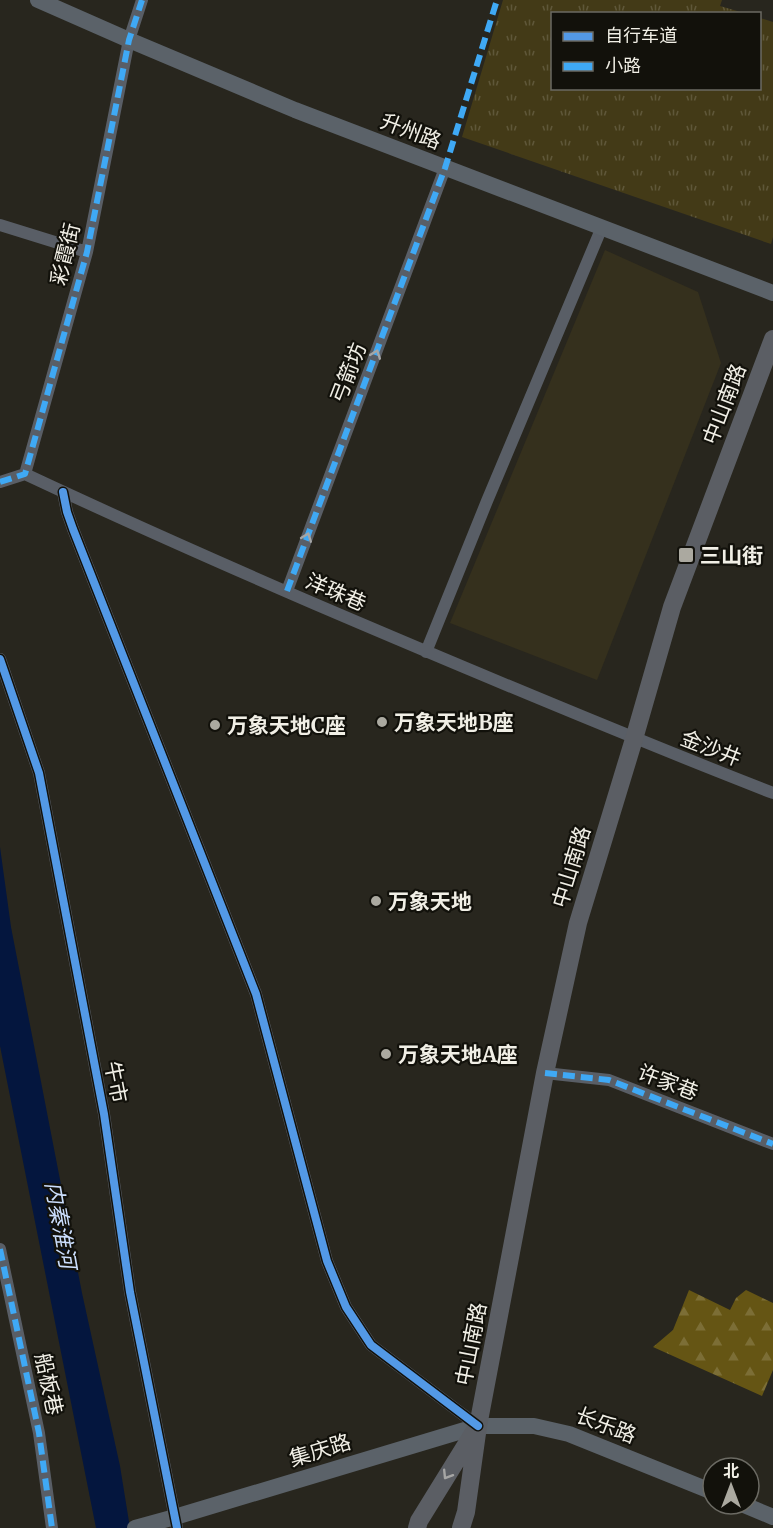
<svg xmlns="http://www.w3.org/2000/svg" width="773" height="1528" font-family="Merriweather,'Noto Sans SC',serif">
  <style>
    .built { fill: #35301d }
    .forest { fill: url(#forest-firs) }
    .park { fill: url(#park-tufts) }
    .water { fill: #04163e }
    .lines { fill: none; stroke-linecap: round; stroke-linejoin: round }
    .minor { stroke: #595e66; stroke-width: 12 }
    .secondary { stroke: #5b6269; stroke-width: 16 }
    .primary { stroke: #5b5e64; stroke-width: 18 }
    .quiet { stroke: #3fa9f5; stroke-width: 6; stroke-dasharray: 12 6; stroke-linecap: butt }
    .cycleway-casing { stroke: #12110b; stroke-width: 11 }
    .cycleway { stroke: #5399e6; stroke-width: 8 }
    .oneway { stroke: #a5a6a6 }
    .oneway2 { stroke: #a6a6a5 }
    .poi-dot { fill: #aba9a0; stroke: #12110b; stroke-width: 2 }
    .labels { text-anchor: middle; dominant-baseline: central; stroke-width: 4.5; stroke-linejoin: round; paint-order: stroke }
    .street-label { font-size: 21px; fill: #f1efe6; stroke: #12110b }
    .poi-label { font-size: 21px; font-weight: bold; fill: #f1efe6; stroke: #12110b; text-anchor: start }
    .water-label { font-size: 22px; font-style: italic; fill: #cbdefd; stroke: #12110b }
  </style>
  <defs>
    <pattern id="forest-firs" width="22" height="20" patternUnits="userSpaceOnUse" patternTransform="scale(1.5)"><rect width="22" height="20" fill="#655514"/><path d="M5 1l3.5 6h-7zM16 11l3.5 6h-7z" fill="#7c6e36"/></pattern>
    <pattern id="park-tufts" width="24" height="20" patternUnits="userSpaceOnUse" patternTransform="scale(1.5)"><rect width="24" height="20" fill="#433a17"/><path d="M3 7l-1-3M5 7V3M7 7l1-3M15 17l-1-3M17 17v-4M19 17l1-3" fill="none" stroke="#5f5739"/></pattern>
  </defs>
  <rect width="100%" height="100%" fill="#28261e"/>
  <path class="built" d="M 605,250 L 698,292 L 721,363 L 597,680 L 450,623 Z"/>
  <path class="forest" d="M 689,1290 L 730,1310 L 736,1298 L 746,1290 L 773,1303 L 773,1370 L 762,1396 L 653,1347 L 673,1330 Z"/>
  <path class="park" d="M 503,0 L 722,0 L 720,6 L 744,13 L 552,14 L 552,88 L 760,88 L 760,18 L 773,22 L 773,237 L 771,244 L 462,137 Z"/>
  <path class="water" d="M 0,847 L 11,927 L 82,1293 L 120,1466 L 130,1528 L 96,1528 L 0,1046 Z"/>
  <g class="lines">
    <path class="minor" d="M 0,225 L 87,252
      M 25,474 C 121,519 218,562 315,604 C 467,669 619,733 773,793
      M 25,474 L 87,252 L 129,40 L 142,0
      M 0,482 L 25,474
      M 63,492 L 67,512 L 73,529 L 256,994 L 327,1261 L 346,1307 L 371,1345 L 478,1426
      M 287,591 L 445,168
      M 426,652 L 487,501 L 602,227
      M 0,659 L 39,773 L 104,1114 L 130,1292 L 177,1528
      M 545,1073 L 609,1080 L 773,1144
      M 0,1249 L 39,1433 L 52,1528"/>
    <path class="secondary" d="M 38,0 L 129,40 L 295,110 L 773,293
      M 742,1504 L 773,1517
      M 135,1528 L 175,1517 L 478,1426 L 534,1426 L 569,1434 L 713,1492"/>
    <path class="primary" d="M 417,1528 L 419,1521 L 474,1432
      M 461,1528 L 466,1512 L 478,1426 L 545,1073 L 578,923 L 634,739 L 672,607 L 773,339"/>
    <path class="quiet" d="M 0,482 L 25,474 L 87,252 L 129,40 L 142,0
      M 287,591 L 445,168 L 497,0
      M 545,1073 L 609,1080 L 773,1144
      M 0,1249 L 39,1433 L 52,1528"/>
    <defs>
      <path id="cycleway" d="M 63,492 L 67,512 L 73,529 L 256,994 L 327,1261 L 346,1307 L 371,1345 L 478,1426
        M 0,659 L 39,773 L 104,1114 L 130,1292 L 177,1528"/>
    </defs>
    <use href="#cycleway" class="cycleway-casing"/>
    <use href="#cycleway" class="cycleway"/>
  </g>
  <defs><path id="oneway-chevron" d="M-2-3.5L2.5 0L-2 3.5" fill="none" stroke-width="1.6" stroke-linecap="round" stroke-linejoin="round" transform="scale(1.5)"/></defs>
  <g class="oneway">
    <use href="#oneway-chevron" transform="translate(376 354) rotate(-69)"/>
    <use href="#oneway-chevron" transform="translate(307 537) rotate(-69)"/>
  </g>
  <use class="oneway2" href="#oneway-chevron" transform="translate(447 1475) rotate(122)"/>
  <g class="poi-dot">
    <rect x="678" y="547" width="16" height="16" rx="3"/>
    <circle cx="382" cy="722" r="6"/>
    <circle cx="215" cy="725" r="6"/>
    <circle cx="376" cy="901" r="6"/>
    <circle cx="386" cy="1054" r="6"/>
  </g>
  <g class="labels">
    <g class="street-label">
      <text transform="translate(411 131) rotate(21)">升州路</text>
      <text transform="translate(65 254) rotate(-76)">彩霞街</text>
      <text transform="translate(348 373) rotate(-69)">弓箭坊</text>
      <text transform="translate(724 404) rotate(-69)">中山南路</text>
      <text transform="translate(336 592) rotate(23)">洋珠巷</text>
      <text transform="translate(711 748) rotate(21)">金沙井</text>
      <text transform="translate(571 867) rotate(-73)">中山南路</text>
      <text transform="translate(116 1082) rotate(79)">牛市</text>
      <text transform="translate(668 1082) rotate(21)">许家巷</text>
      <text transform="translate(471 1344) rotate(-79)">中山南路</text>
      <text transform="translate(49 1384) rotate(78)">船板巷</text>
      <text transform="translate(606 1425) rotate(21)">长乐路</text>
      <text transform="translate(320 1450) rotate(-17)">集庆路</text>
    </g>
    <g class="poi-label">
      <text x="700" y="555">三山街</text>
      <text x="394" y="722">万象天地B座</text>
      <text x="227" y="725">万象天地C座</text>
      <text x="388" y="901">万象天地</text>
      <text x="398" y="1054">万象天地A座</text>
    </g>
    <g class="water-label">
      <text transform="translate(61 1225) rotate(80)">内秦淮河</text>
    </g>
  </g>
  <rect x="551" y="12" width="210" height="78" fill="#12110b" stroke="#6b6a63" stroke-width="1.5"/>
  <rect x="563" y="32" width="30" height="9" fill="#5399e6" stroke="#6b6a63" stroke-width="1.5"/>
  <text x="605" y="42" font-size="18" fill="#f1efe6">自行车道</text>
  <rect x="563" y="62" width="30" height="9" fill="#3fa9f5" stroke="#6b6a63" stroke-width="1.5"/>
  <text x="605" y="72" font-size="18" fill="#f1efe6">小路</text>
  <g transform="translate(731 1486)"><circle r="28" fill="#12110b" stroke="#6b6a63" stroke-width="1.5"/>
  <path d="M0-4.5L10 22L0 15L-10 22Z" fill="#aba9a0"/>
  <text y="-9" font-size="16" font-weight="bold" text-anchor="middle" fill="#f1efe6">北</text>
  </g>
</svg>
